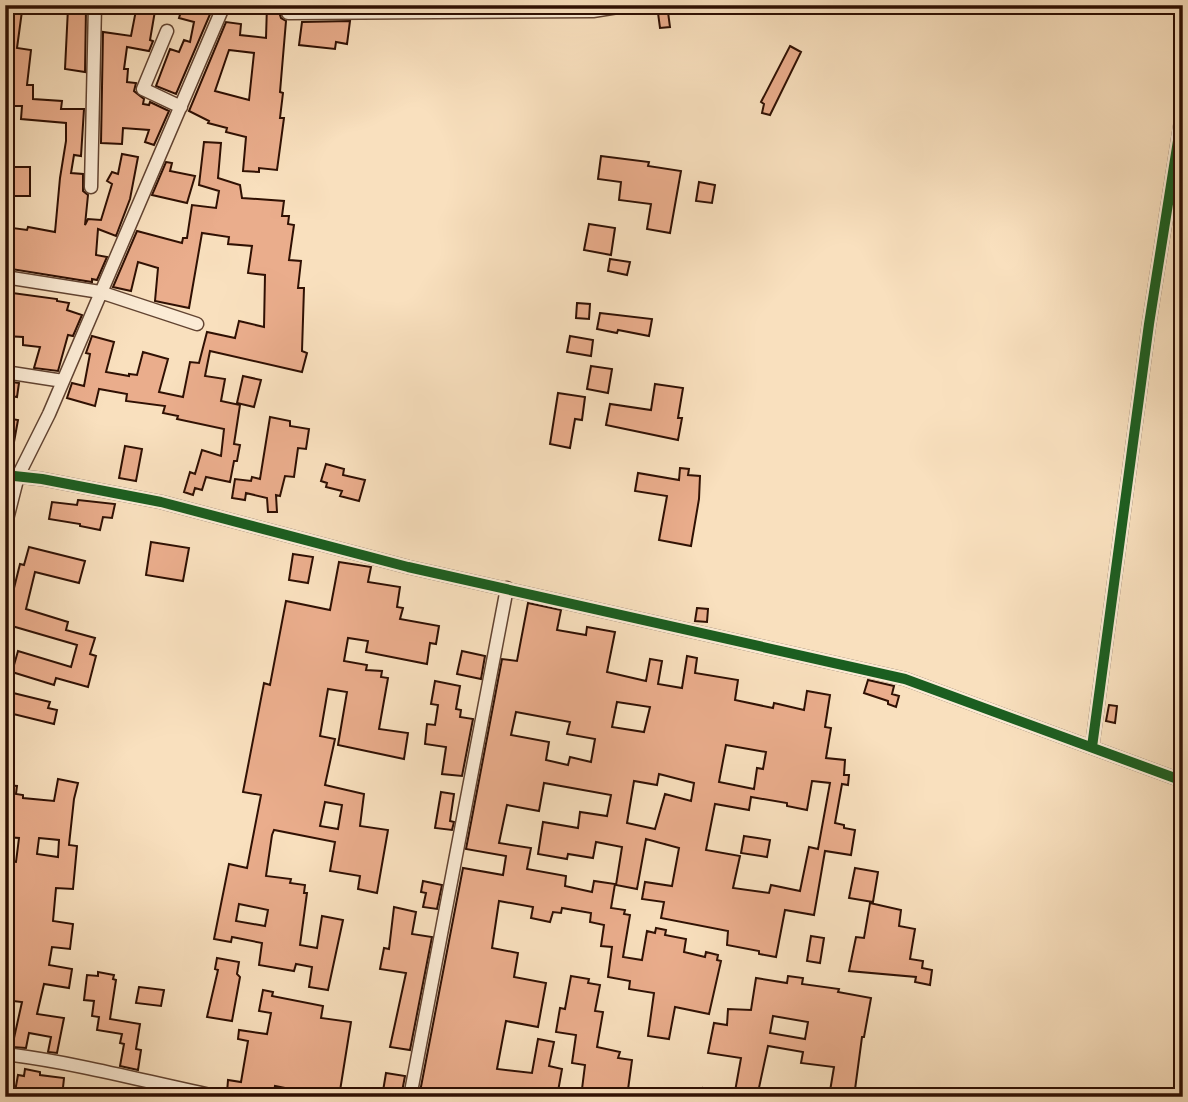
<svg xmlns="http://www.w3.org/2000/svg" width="1188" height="1102" font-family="'Gentium Book Plus',serif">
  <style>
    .building { fill: #eaad8c; stroke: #2f1003; stroke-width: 2; fill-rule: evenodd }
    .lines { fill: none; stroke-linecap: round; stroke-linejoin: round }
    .minor-casing { stroke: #624432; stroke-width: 15 }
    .minor { stroke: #fbebd5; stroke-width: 12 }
    .cycleway-casing { stroke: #fbebd5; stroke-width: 15 }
    .cycleway { stroke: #1b5e20; stroke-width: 10 }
  </style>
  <rect width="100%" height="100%" fill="#f9e0be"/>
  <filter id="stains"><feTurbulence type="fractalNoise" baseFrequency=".00286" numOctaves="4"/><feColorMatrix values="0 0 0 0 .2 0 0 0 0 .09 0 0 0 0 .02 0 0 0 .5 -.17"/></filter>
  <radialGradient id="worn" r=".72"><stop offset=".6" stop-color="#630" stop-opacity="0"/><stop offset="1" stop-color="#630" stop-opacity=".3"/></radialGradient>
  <path class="building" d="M 5,5 L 20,5 L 19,11 L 22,11 L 17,48 L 31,50 L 27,85 L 33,85 L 33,99 L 62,101 L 61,109 L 84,109 L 81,156 L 74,155 L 71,173 L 83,174 L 83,191 L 88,195 L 85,225 L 88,219 L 101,220 L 112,184 L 107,181 L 112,172 L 118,174 L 122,154 L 138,157 L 130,199 L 116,236 L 98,229 L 96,255 L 107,257 L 97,280 L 92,279 L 92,282 L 5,268 L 13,228 L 27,230 L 28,227 L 55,232 L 60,178 L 66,141 L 66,123 L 21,119 L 22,106 L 5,106 Z
    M 137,5 L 156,5 L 150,40 L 153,41 L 149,51 L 127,47 L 124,69 L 128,69 L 127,82 L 136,83 L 134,91 L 144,99 L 143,104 L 149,105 L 150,102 L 169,111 L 154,145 L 145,142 L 149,130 L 123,128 L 122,144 L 101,143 L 103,32 L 131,36 Z
    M 183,5 L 214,5 L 176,94 L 156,86 L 170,49 L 179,52 L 184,40 L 190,42 L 194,22 L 179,18 Z
    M 267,5 L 284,5 L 279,12 L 281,18 L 286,21 L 280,92 L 283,93 L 280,118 L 284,118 L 277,170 L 259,168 L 259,172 L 243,171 L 246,137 L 226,132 L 227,128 L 208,123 L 209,121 L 189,111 L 226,22 L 241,24 L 240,35 L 266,38 ZM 229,50 L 254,53 L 249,100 L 215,91 Z
    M 68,8 L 86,8 L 85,72 L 65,69 Z
    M 668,12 L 670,27 L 660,28 L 658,13 Z
    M 350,21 L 347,44 L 336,42 L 335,49 L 299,45 L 302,22 Z
    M 790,46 L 801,52 L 770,115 L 762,113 L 764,104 L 761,102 Z
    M 204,142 L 221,143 L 218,178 L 240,185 L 242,198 L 284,201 L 282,216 L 289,216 L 288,224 L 294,225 L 289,260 L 301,261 L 298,288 L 304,288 L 302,351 L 307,353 L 302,372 L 210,351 L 205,376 L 225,379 L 221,401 L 240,405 L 234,444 L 240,445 L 237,461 L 234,461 L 230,482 L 206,477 L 202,490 L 195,488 L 193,495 L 184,492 L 190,472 L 195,474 L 202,450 L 221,456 L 224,429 L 177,419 L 178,416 L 163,413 L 165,406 L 126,401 L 127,394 L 99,389 L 95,406 L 67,398 L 72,383 L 84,386 L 90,354 L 86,353 L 92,336 L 114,342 L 106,372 L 129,376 L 129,374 L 137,375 L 143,352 L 168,359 L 159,392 L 183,397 L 190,362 L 199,363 L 207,332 L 235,338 L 239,321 L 264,327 L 265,275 L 248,273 L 252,246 L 228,244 L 229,237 L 202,233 L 189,308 L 155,301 L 158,268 L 138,262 L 131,291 L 113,287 L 137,231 L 182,243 L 183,238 L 187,238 L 192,205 L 216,208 L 219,191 L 199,185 Z
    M 601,156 L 649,162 L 648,166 L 681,171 L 670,233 L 647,229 L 651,204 L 619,200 L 621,182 L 598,179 Z
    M 166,162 L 172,163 L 170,171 L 195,176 L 187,203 L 152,195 Z
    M 9,167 L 30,167 L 30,196 L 5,196 L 5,186 L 9,186 Z
    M 699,182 L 715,185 L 712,203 L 696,201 Z
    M 589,224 L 615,228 L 611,255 L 584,250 Z
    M 610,259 L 630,262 L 627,275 L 608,271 Z
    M 5,292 L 57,299 L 57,301 L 69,303 L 67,310 L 82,315 L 73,336 L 68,335 L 58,371 L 34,368 L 40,347 L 23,345 L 23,337 L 5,336 Z
    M 577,303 L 590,304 L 589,319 L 576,318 Z
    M 600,313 L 652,319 L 649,336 L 618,330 L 617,333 L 597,329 Z
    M 570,336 L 593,340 L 591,356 L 567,352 Z
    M 591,366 L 612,369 L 608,393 L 587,389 Z
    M 243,376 L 261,380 L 254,407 L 237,403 Z
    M 5,381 L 19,383 L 17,397 L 5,395 Z
    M 655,384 L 683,388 L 678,418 L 682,418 L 678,440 L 606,425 L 610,404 L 651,410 Z
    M 558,393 L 585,397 L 582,420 L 575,419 L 570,448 L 550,444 Z
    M 270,417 L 290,421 L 290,426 L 309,429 L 306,449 L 298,448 L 294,477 L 285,476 L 280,496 L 276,495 L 277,512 L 268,512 L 267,498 L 246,493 L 245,500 L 232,498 L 235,479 L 251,481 L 252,477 L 260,479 Z
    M 5,418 L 18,420 L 10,464 L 5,464 Z
    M 125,446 L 142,449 L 136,481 L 119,478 Z
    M 326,464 L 344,469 L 343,475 L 365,480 L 359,501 L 340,496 L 342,491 L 326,487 L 327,483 L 321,481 Z
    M 680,468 L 689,469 L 688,475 L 700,476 L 699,499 L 691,546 L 659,540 L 667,496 L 635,491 L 638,473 L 679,480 Z
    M 78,500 L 115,504 L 112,518 L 103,517 L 100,530 L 80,526 L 80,524 L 49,519 L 52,502 L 77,505 Z
    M 151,542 L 189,548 L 183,581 L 146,575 Z
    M 29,547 L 85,561 L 79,583 L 35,572 L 26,609 L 68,622 L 66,630 L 95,638 L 90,654 L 96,656 L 88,687 L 56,678 L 54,685 L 12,672 L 18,651 L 71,667 L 77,645 L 5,624 L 20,564 L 24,565 Z
    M 293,554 L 313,557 L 308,583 L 289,580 Z
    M 339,562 L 371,567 L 368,582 L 400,587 L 397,607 L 403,608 L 400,619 L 439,626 L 436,644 L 430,643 L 427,664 L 366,652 L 368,641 L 348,638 L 344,661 L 367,665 L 366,670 L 382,671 L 381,677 L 388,678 L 379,729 L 408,733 L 404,759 L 338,745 L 347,692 L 328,689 L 320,736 L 335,739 L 325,785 L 364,794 L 360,826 L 388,830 L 377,893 L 358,889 L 360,876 L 330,871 L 335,842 L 274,830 L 272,835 L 266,876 L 291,879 L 290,883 L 305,885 L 304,893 L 307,893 L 300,945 L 317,948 L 322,916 L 343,920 L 328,990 L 309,987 L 312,967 L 296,964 L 294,971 L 259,965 L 262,943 L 232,937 L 231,942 L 214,939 L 229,864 L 247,868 L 261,795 L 243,792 L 264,683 L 270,685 L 286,601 L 330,610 ZM 325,802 L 342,805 L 338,829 L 320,826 ZM 239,904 L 268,910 L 265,926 L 236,921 Z
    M 528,603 L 561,610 L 557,630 L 586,635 L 587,627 L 615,632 L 607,672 L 646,681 L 650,659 L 662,661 L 658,684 L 682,688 L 687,656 L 697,658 L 695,673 L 738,680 L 735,700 L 773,708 L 774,703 L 804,710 L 807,691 L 830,695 L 825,727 L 831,728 L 826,758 L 845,760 L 844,775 L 849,775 L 848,785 L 842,784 L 835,823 L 844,825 L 844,828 L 855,830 L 851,855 L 825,851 L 814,915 L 785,910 L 776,957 L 759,954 L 759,951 L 727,945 L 728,931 L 661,918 L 664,902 L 642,899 L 645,882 L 672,886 L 679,848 L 646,839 L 637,889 L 616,885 L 622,847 L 596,842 L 593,858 L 568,854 L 567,859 L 538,854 L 543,822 L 578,828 L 580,812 L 607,816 L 611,795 L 544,783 L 539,811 L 507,805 L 499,843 L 531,848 L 527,869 L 566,876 L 565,886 L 592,892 L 594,881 L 615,884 L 611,908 L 625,910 L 624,914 L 630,915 L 623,957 L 642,960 L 647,931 L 655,933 L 656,928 L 666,930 L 665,935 L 686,939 L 684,952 L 705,957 L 706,952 L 718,955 L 717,960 L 721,961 L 709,1014 L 675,1007 L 669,1039 L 648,1036 L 654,993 L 629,989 L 630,981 L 608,977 L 612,947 L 601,946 L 604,925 L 590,922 L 591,913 L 562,908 L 561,913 L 553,912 L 550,922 L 531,918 L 533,907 L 499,901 L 492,948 L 518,953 L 514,977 L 546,983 L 538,1027 L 506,1021 L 497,1069 L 532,1073 L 538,1039 L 554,1042 L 549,1066 L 562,1069 L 557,1097 L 526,1097 L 527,1093 L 493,1090 L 492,1097 L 419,1097 L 463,868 L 503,875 L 506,856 L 466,849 L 502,659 L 517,661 ZM 617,702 L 650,707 L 644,732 L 612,727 ZM 516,712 L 570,722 L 567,734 L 595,739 L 591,762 L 570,757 L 568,765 L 546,760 L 549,742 L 511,735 ZM 726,745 L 766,752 L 763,769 L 757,768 L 754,789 L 719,782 ZM 659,774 L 694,783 L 691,801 L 665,794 L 655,829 L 627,823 L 634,781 L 657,785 ZM 812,781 L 830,783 L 818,849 L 809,847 L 800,891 L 771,885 L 769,893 L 733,888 L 740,856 L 706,850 L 715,804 L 749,810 L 751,797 L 787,803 L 787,806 L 807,810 Z
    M 697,608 L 708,609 L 707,622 L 695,621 Z
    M 462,651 L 485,656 L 481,679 L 457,674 Z
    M 868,680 L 894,686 L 892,694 L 899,696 L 896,707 L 888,704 L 888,701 L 864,693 Z
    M 435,681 L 460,686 L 456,709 L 461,710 L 460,717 L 473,719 L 462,776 L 442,774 L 446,747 L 425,744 L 427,724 L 435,725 L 438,705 L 431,704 Z
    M 5,691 L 50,702 L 48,708 L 57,710 L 54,724 L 5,712 Z
    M 1109,705 L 1117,706 L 1115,723 L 1106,721 Z
    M 58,779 L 78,783 L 74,799 L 69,845 L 77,846 L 73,889 L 56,888 L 53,921 L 73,924 L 70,949 L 52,947 L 49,965 L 72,969 L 69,988 L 44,984 L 37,1014 L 64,1018 L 57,1053 L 48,1052 L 51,1037 L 29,1033 L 26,1048 L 12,1047 L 22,1002 L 5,1000 L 5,903 L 8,883 L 5,883 L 8,861 L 16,862 L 19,838 L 5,837 L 5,785 L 17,786 L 16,794 L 23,795 L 23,798 L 54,801 ZM 39,838 L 59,840 L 58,857 L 37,854 Z
    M 441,792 L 454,794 L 450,821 L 454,822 L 452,830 L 435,828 Z
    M 744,836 L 770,840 L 767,857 L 741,853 Z
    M 855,868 L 878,872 L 873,902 L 849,898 Z
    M 423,881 L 442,885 L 437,909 L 423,907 L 426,893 L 421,892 Z
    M 870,903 L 901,910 L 899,926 L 915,929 L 910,959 L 923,961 L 922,968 L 932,970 L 930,985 L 915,982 L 916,977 L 849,971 L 856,937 L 864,938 Z
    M 394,907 L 416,912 L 412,934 L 432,937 L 410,1050 L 390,1047 L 406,973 L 380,969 L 384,948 L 389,949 Z
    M 811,936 L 824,938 L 820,963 L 807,961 Z
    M 217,958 L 239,962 L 237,974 L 240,977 L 232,1021 L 207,1017 L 218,970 L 215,969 Z
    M 98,972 L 114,975 L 113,979 L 116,980 L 110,1019 L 140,1024 L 136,1049 L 141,1050 L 138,1070 L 120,1066 L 124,1044 L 120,1043 L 122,1034 L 97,1030 L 99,1017 L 92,1016 L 94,1001 L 84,1000 L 87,975 L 98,976 Z
    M 571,976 L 589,979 L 588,983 L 600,985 L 595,1011 L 603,1012 L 597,1047 L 620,1052 L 618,1058 L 632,1060 L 627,1097 L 581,1097 L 585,1065 L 572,1063 L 576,1035 L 556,1032 L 560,1008 L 565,1009 Z
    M 788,976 L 803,978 L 802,984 L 839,989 L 838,992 L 871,998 L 864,1037 L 862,1037 L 854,1097 L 829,1097 L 834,1067 L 801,1063 L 803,1052 L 768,1046 L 757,1097 L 734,1097 L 741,1058 L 708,1053 L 714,1023 L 727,1025 L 728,1009 L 751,1010 L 756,978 L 787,983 ZM 773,1016 L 808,1022 L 805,1039 L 770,1033 Z
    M 139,987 L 164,990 L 161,1006 L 136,1003 Z
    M 263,990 L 273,992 L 272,996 L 323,1006 L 321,1018 L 351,1022 L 339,1097 L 310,1097 L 310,1093 L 275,1086 L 273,1097 L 245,1097 L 227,1093 L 228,1080 L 241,1082 L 248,1041 L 238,1039 L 239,1030 L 267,1034 L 271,1013 L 259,1011 Z
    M 25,1069 L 40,1072 L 40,1075 L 64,1078 L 62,1097 L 14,1097 L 18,1075 L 24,1076 Z
    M 386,1073 L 405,1076 L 401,1097 L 382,1097 Z
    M 703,1088 L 728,1092 L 728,1097 L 702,1097 Z"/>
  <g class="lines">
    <defs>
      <path id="minor" d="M 840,5 L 847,5
        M 288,13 L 593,11 L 630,5
        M 167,31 L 143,89 L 181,107
        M 91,187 L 95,5
        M 5,277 L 100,292 L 197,324
        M 5,372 L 63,381
        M 5,475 L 42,479 L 161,502 L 408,567 L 905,679 L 1183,781
        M 5,527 L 18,476 L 49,414 L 224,5
        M 1092,747 L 1149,324 L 1183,109
        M 13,1055 C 82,1064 151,1083 220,1097
        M 410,1097 L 507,588"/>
    </defs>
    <use href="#minor" class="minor-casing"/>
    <use href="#minor" class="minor"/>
    <defs>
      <path id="cycleway" d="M 5,475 L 42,479 L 161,502 L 408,567 L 905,679 L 1183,781
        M 1092,747 L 1149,324 L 1183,109"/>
    </defs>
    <use href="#cycleway" class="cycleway-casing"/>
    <use href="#cycleway" class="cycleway"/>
  </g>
  <rect width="1188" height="1102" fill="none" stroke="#f9e0be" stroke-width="28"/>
  <rect x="7" y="7" width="1174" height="1088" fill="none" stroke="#2f1003" stroke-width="3.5"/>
  <rect x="14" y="14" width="1160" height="1074" fill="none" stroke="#2f1003" stroke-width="2"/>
  <rect width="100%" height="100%" filter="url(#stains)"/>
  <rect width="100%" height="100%" fill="url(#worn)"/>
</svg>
